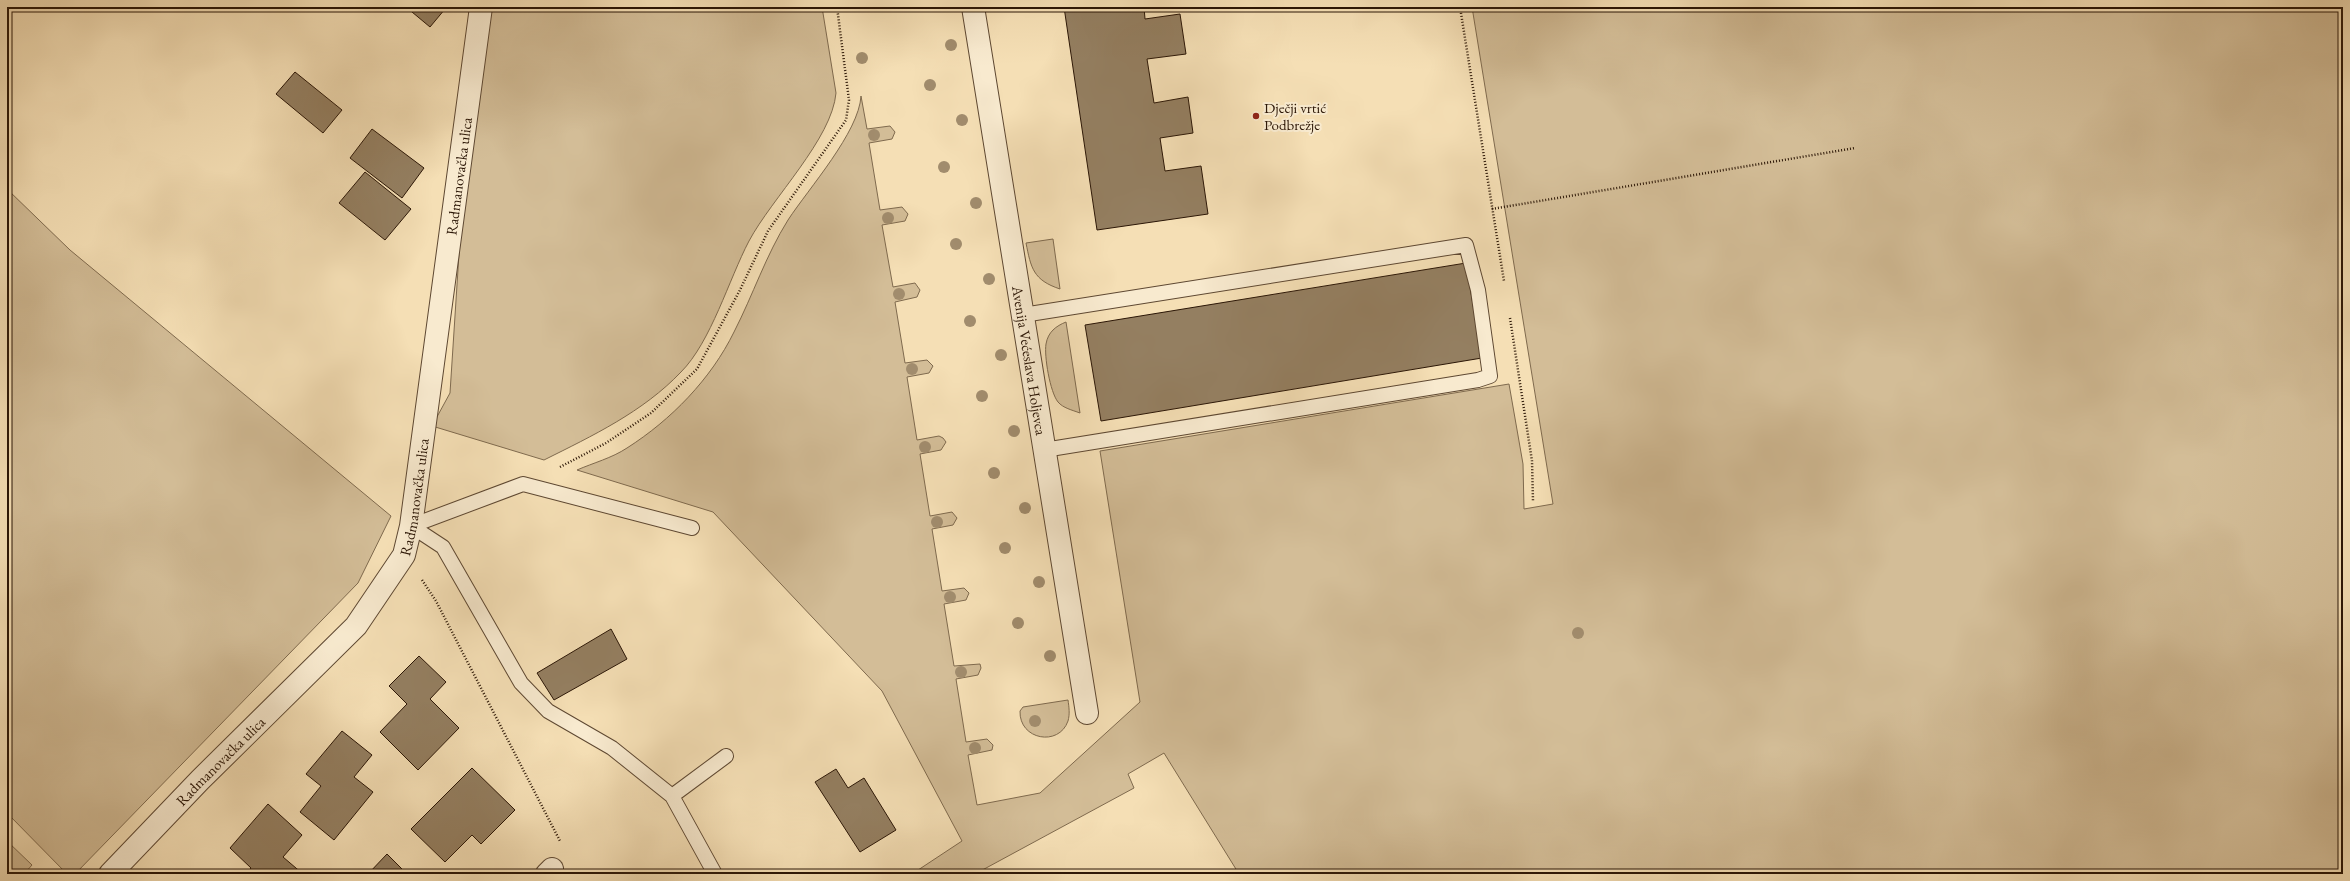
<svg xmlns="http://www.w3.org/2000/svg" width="2350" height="881" font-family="'EB Garamond',serif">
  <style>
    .green { fill: #d3bd97; stroke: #7f6a4e }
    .building { fill: #947f61; stroke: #2b1606 }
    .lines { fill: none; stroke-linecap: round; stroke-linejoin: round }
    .lane-casing { stroke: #5e4832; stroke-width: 16 }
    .street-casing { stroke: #5e4832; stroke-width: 24 }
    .path { stroke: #2b1606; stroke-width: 2.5; stroke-dasharray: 1 2; stroke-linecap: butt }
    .lane { stroke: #f8eacf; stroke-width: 14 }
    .street { stroke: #f8eacf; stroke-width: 22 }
    .tree { fill: #a18c6d }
    .poi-dot { fill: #8f2418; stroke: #f8eacf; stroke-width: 1.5 }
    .labels { text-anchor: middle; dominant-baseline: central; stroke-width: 4; stroke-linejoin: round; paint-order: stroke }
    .poi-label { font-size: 15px; fill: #2b1606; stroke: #f8eacf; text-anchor: start }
    .street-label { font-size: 15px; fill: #2b1606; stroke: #f8eacf }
  </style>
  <rect width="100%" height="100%" fill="#f5dfb5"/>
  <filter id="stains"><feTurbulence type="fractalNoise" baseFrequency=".005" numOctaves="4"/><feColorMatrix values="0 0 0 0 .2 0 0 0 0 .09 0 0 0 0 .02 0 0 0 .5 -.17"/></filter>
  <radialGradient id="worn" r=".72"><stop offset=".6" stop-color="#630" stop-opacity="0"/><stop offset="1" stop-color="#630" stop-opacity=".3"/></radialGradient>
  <path class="green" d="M 492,7 L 822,7 L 836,93 C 832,139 772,198 749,241 C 729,279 711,342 681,372 C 643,412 592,436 544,460 L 432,426 L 450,393 L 466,146 Z
    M 1472,7 L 2343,7 L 2343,874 L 1239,874 L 1164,753 L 1128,774 L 1134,788 L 975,874 L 912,874 L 962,841 L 882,691 L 713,512 L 577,470 C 593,463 612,458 627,448 C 671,420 711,379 734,332 C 753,295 766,255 788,220 C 809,188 859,132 861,96 L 867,129 L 890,126 L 895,132 L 892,139 L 869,143 L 880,210 L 902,207 L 908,214 L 905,221 L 882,225 L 893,287 L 915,283 L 920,290 L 917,297 L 895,302 L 905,363 L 927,360 L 933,366 L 929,373 L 907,377 L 917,440 L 939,436 L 943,438 L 946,442 L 941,450 L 920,454 L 930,516 L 952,512 L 957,518 L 953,525 L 932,529 L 942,591 L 964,588 L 969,593 L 966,600 L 944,604 L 954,666 L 980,664 L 981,668 L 978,675 L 956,679 L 966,742 L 987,739 L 993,745 L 992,750 L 968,755 L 977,805 L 1040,793 L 1140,702 L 1100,451 L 1509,384 L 1523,464 L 1524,509 L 1553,504 Z
    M 7,189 L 70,250 L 391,516 L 358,583 L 75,874 L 67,874 L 7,813 Z
    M 1053,239 L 1060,289 C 1033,280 1031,268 1026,243 Z
    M 1066,322 L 1080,413 C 1072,410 1063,408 1058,402 C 1050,392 1044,356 1046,344 C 1048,332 1056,326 1066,322 Z
    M 1068,700 C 1069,707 1070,714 1068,721 C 1059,747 1019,740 1020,711 L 1023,707 Z
    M 7,841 L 32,865 L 24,874 L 7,874 Z"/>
  <path class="building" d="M 406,7 L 443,7 L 445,9 L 430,27 Z
    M 1064,7 L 1144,7 L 1145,19 L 1180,14 L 1186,54 L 1147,59 L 1154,103 L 1188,97 L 1193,133 L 1160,138 L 1165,171 L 1201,166 L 1208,214 L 1097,230 Z
    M 295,72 L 342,110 L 323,133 L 276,94 Z
    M 372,129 L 424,168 L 402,198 L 350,158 Z
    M 365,172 L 411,209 L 385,240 L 339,203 Z
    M 1466,263 L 1482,358 L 1101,421 L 1085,325 Z
    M 611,629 L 627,659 L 554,700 L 537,673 Z
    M 419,656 L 446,682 L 430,699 L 459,728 L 418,770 L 380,732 L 407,704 L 389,686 Z
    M 342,731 L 372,755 L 354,777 L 373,792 L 334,840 L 300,812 L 321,786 L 306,774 Z
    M 472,768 L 515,810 L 481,844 L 472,835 L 445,862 L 411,829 Z
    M 836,769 L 848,788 L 864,778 L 896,830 L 860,852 L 815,782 Z
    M 268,804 L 302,835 L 283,857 L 303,874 L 246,874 L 251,868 L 230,848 Z
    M 387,854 L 407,874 L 368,874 Z"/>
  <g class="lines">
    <defs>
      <path id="lane" d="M 1023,315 L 1466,245 L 1478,290 L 1490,376 L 1478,380 L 1044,450
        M 411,526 L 443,547 L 521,683 L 548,711 L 612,748 L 672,796 L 715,874
        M 411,526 L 523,484 L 692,528
        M 672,796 L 726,756"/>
      <g id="street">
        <path id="s1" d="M 973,7 L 1087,713"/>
        <path id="s2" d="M 110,874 L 200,780 L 356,626 L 404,555 L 411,526 L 481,7"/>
        <path d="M 547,874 L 552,869"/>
      </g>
    </defs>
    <use href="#lane" class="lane-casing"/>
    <use href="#street" class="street-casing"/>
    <path class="path" d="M 1460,7 L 1504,281
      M 1492,209 L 1855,148
      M 1510,318 L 1532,461 L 1533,501
      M 560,467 L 606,443 L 651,413 L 697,369 L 740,290 L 768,231 L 846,120 L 849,100 L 837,7
      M 422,580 L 436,601 L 560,841"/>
    <use href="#lane" class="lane"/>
    <use href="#street" class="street"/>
  </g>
  <g class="tree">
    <circle cx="951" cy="45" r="6"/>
    <circle cx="862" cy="58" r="6"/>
    <circle cx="930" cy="85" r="6"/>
    <circle cx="962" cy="120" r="6"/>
    <circle cx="874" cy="135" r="6"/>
    <circle cx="944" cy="167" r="6"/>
    <circle cx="976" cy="203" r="6"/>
    <circle cx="888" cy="218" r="6"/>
    <circle cx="956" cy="244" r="6"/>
    <circle cx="989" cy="279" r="6"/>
    <circle cx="899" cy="294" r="6"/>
    <circle cx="970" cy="321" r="6"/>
    <circle cx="1001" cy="355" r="6"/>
    <circle cx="912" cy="369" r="6"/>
    <circle cx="982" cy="396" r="6"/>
    <circle cx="1014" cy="431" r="6"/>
    <circle cx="925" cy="447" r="6"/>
    <circle cx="994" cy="473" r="6"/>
    <circle cx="1025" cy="508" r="6"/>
    <circle cx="937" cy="522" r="6"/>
    <circle cx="1005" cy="548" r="6"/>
    <circle cx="1039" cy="582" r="6"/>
    <circle cx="950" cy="597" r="6"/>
    <circle cx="1018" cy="623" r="6"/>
    <circle cx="1578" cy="633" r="6"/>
    <circle cx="1050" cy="656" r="6"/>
    <circle cx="961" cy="672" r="6"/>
    <circle cx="1035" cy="721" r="6"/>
    <circle cx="975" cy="748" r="6"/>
  </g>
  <circle class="poi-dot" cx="1256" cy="116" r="4"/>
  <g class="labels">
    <g class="poi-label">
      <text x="1264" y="107">Dječji vrtić<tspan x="1264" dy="17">Podbrežje</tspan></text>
    </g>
    <g class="street-label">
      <text stroke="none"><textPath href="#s2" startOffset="818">Radmanovačka ulica</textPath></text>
      <text stroke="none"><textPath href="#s1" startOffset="358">Avenija Većeslava Holjevca</textPath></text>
      <text stroke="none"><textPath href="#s2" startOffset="494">Radmanovačka ulica</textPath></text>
      <text stroke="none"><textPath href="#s2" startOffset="158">Radmanovačka ulica</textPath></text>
    </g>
  </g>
  <rect width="2350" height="881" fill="none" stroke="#f5dfb5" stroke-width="24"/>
  <rect x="8" y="8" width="2334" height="865" fill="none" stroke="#2b1606" stroke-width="2"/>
  <rect x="12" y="12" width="2326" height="857" fill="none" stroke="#2b1606"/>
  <rect width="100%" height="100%" filter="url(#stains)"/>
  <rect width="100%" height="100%" fill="url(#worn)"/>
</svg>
